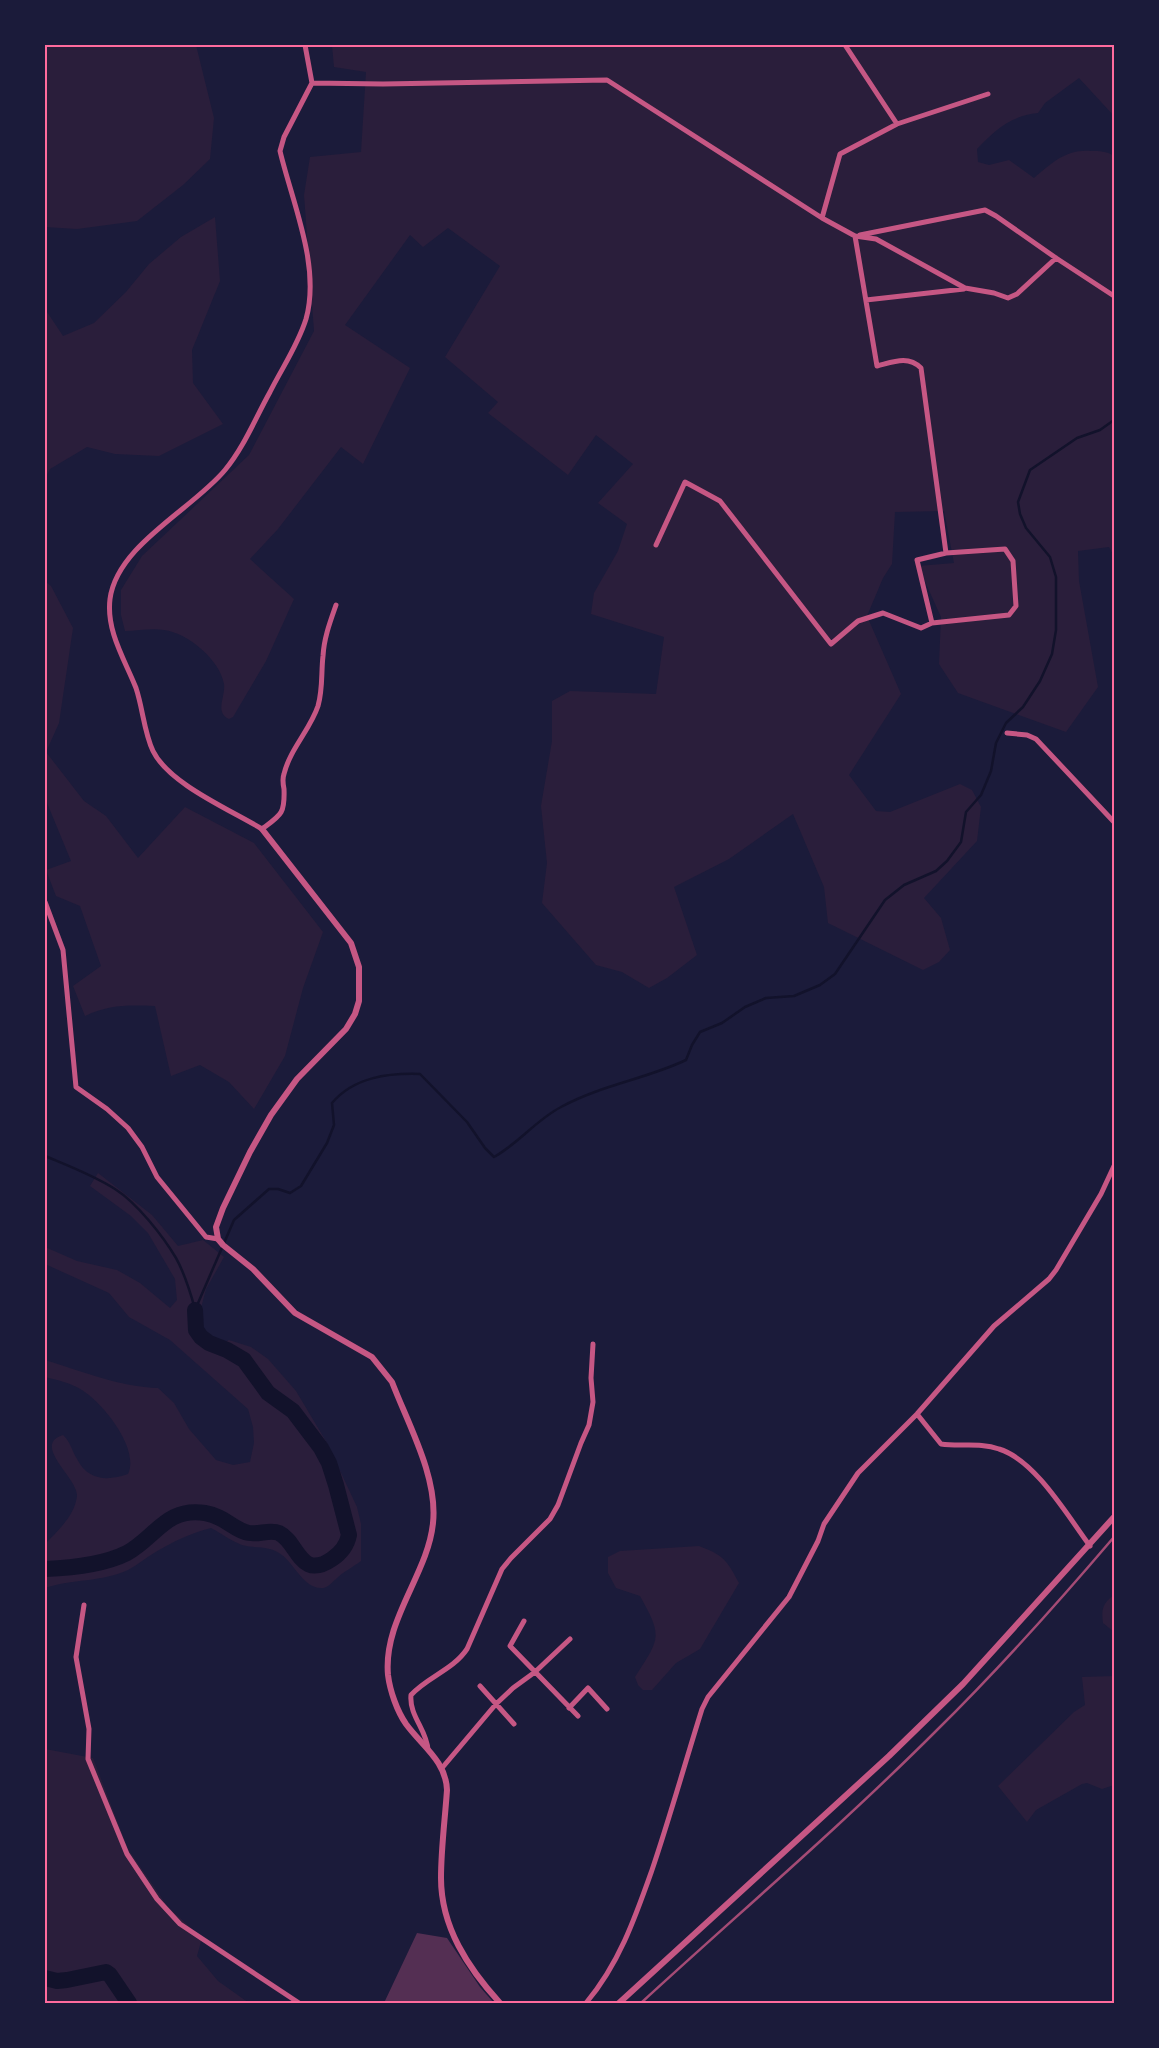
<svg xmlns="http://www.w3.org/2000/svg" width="1159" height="2048" font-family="'Roboto Condensed',sans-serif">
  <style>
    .green { fill: #2a1e3b }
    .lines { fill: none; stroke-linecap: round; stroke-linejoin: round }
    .stream { stroke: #12122b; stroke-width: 2.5 }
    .river { stroke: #12122b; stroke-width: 16 }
    .building { fill: #542f53 }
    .minor { stroke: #c65784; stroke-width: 5 }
    .tertiary { stroke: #c65784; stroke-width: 6 }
    .rail { stroke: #a44b75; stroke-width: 2.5 }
    .neatline { fill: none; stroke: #ff6b9d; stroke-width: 2 }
  </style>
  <rect width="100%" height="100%" fill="#1b1b3a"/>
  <path class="green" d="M 45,45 L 196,45 L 214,118 L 210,159 L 183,185 L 137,221 L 77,229 L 45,227 Z
    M 332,45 L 1114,45 L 1114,116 L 1079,78 L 1045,103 L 1038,113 C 1010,116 995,130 977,149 L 978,162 L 989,165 L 1009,160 L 1034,178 C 1052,163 1066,149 1091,151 C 1100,151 1106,151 1114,156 L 1114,556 L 1109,547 L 1078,551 L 1079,581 L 1098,687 L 1066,732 L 958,693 L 939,664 L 941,617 L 918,566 L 954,563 L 944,511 L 895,512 L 892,564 L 883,578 L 867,616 L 901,694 L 849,775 L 876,811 L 890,812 L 960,784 L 972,790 L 981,807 L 977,841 L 924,898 L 941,918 L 950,950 L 939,962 L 923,970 L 828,923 L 824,887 L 793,814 L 729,859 L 674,887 L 697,955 L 667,978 L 649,988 L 622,972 L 596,965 L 542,903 L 547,863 L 541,806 L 552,741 L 552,701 L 570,691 L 656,694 L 664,637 L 591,614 L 594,593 L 618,551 L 627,524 L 598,503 L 633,464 L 596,435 L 568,475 L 488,413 L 498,402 L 445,357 L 500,266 L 448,228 L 423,247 L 410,235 L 345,325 L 410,368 L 363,464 L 341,447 L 278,529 L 250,559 L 294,599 L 266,661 L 233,717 L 229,719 C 214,712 226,696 224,684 C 220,660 188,633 164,630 C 151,628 137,631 125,631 L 121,615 L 121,590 L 142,556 L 249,455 L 314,331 L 304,195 L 310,157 L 361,152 L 366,72 L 334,67 Z
    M 215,217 L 220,281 L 192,350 L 193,383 L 223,424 L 159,456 L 115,454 L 87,447 L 50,469 L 45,479 L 45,309 L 63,336 L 94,323 L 126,292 L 149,264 L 181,237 Z
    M 45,581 L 51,586 L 73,628 L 59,723 L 46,752 L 84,801 L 106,816 L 138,858 L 185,807 L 254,843 L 323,932 L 303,988 L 285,1056 L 254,1109 L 229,1082 L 200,1065 L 171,1076 L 155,1006 C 129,1005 110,1004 85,1016 L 73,986 L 101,966 L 80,906 L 56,896 L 46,870 L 71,861 L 45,798 Z
    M 98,1173 L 152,1215 L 178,1246 L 203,1240 L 224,1257 L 206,1289 L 198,1319 L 204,1328 L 204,1337 L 220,1345 L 229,1340 L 251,1347 L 268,1359 L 296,1391 L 327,1443 L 357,1507 L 361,1524 L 361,1561 C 353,1567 343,1572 336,1579 C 332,1582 329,1587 323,1588 C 305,1590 294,1564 282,1555 C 270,1545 256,1549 242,1545 C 231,1541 221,1533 211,1528 C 191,1533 172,1542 154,1553 C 146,1558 137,1565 128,1570 C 103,1582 71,1579 45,1588 L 45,1544 C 58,1531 75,1515 77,1496 C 78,1478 31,1445 63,1435 C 70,1441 72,1451 77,1459 C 88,1481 108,1481 128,1474 C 140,1449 103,1403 82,1390 C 71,1383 57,1380 45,1377 L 45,1358 L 48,1361 C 84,1372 121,1387 158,1388 L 174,1403 L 189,1429 L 216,1460 L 233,1465 L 250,1462 L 254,1443 L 253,1427 L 248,1409 L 170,1340 L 129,1317 L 109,1293 L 45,1264 L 45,1247 L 77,1261 L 117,1270 L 140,1283 L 170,1308 L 177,1300 L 175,1279 L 148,1233 L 131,1216 L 90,1186 Z
    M 699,1546 C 723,1555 727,1560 739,1583 L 700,1649 L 676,1663 L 652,1690 L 643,1690 L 638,1685 L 635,1677 C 660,1638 663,1637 640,1596 L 616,1588 L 608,1573 L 608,1557 L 620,1551 Z
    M 1114,1595 L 1114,1632 L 1103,1623 C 1101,1609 1103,1603 1114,1595 Z
    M 1114,1676 L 1114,1785 L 1102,1789 L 1087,1783 L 1082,1784 L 1036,1810 L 1027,1822 L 998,1786 L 1074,1712 L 1085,1705 L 1082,1677 Z
    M 45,1749 L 93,1758 L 128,1849 L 168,1907 L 202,1938 L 197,1956 L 218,1981 L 249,2003 L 45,2003 Z"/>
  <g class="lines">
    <path class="stream" d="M 45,1156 C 69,1166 93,1175 115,1189 C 137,1203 163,1236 176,1258 C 185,1274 190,1291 195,1309
      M 195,1310 L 234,1220 L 269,1189 L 278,1189 L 290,1193 L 301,1186 L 327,1143 L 334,1125 L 332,1103 C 354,1077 388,1073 420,1074 L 467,1122 L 485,1148 L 494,1157 C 519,1143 536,1120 561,1107 C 601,1085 646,1079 686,1060 L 692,1045 L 700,1032 L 722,1023 L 745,1007 L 766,998 L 794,996 L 820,985 L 835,974 L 885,900 L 904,885 L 936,871 L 947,861 L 961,842 L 966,812 L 981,795 L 991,771 L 996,743 L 1006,723 L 1023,707 L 1040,681 L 1052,654 L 1056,630 L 1056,577 L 1050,557 L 1026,528 L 1020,514 L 1018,502 L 1030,470 L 1077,438 L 1100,430 L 1114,420"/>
    <path class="river" d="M 45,1569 C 71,1568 103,1565 127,1553 C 156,1537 166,1507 205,1513 C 225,1516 233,1530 249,1533 C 259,1535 270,1529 279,1533 C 298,1542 300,1581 332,1559 C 341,1553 347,1545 349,1535 L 336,1485 L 329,1463 L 321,1448 L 293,1411 L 268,1393 L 244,1360 L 227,1350 L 209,1343 L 201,1337 L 196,1330 L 195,1310
      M 45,1978 L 57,1981 L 67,1980 L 106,1972 L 110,1975 L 129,2003"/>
  </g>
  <path class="building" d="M 417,1933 L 447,1938 L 480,1987 L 494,2003 L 384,2003 Z"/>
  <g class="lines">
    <path class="minor" d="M 305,45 L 312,83 L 284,137 L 280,151 C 292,202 321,266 306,319 C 298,345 282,368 270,392 C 255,419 244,447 225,470 C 193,509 117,545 110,599 C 106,631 125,660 136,688 C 143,709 144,732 153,751 C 169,784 231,810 262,829 C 281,815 285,814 284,789 C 283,784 282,779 284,774 C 290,749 310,730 318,706 C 323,689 321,673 323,656 C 324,638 330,622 336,605
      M 845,45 L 897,124
      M 312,83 L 383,84 L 607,80 L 822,218 L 855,236 L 876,239 L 965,288 L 994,293 L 1008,298 L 1017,294 L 1056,258
      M 822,218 L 840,154 L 897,124 L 988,94
      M 860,235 L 985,210 L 996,216 L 1056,258 L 1114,296
      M 855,236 L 877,366 C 893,362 908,355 921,368 L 946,553
      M 866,300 L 964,289
      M 656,545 L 685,482 L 720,501 L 831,644 L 858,621 L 883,613 L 921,628 L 932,623
      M 1005,549 L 1013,561 L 1016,606 L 1009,615 L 932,623 L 917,560 L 946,553 Z
      M 1007,733 L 1027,735 L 1036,739 L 1114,822
      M 45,902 L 63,950 L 76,1087 L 107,1109 L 128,1128 L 142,1147 L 157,1177 L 206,1237 L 218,1239
      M 917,1414 L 941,1444 C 960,1447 980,1442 999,1449 C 1035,1460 1067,1515 1090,1546
      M 84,1605 L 76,1657 L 89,1729 L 88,1759 L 127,1854 L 157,1899 L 180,1924 L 299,2003
      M 524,1621 L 510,1646 L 578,1716
      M 480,1686 L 514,1724
      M 569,1708 L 588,1688 L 607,1709
      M 428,1750 C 427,1730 409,1716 411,1695 C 427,1677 453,1670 467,1649 L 502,1569 L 511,1558 L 550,1519 L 558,1505 L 581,1443 L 589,1425 L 593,1402 L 591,1378 L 593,1344
      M 442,1768 L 496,1704 L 513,1688 L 535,1672 L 570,1639
      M 586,2003 C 619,1964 635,1918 652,1870 C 670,1817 685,1763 702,1709 L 708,1697 L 789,1597 L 818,1541 L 824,1524 L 858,1473 L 917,1414 L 994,1326 L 1049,1279 L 1056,1270 L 1101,1194 L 1114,1166"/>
    <path class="tertiary" d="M 262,829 L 351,943 L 359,967 L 359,1001 L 355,1014 L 346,1029 L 297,1079 L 271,1115 L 250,1152 L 223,1208 L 216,1227 L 218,1239 L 223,1245 L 253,1269 L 295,1313 L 372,1357 L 392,1382 C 408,1424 438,1477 433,1523 C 428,1574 383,1620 388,1675 C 390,1691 397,1711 406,1724 C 422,1746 446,1761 447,1790 C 445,1819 441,1849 441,1878 C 441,1927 468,1968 500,2003
      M 619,2003 L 889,1756 L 963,1684 L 1114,1517"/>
    <path class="rail" d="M 641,2003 C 739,1913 841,1826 935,1732 C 998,1670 1057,1604 1114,1537"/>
  </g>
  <rect width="1159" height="2048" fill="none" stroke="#1b1b3a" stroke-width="92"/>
  <rect x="46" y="46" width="1067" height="1956" class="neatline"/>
</svg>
